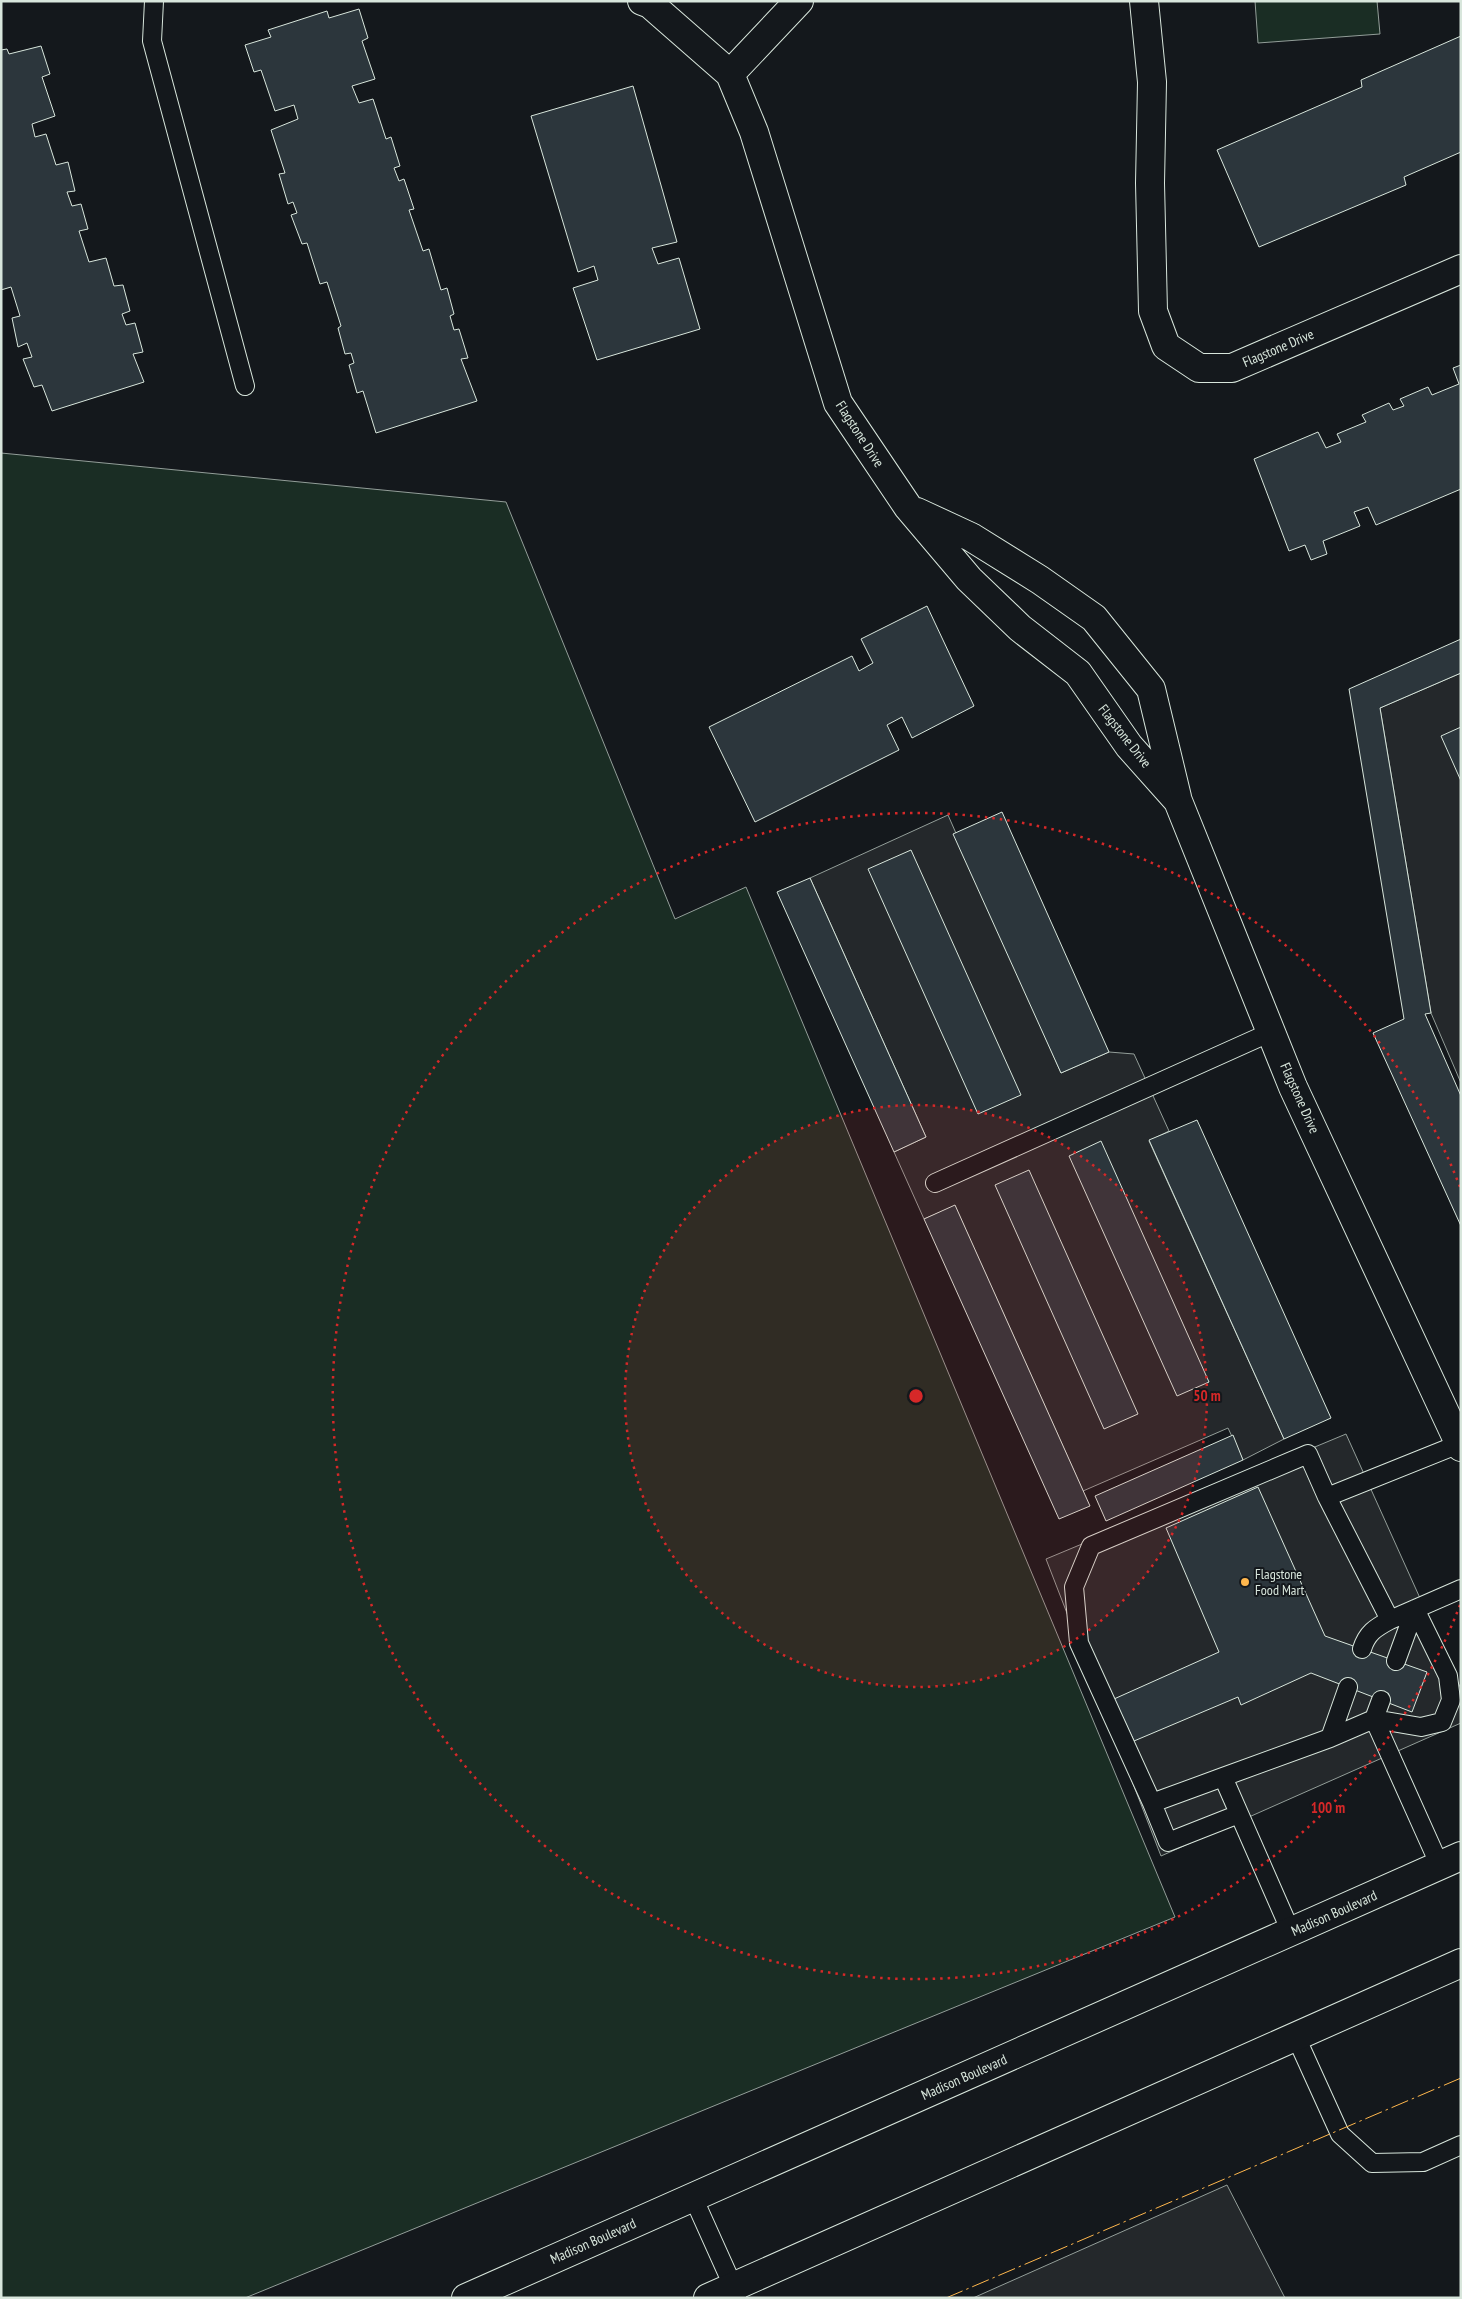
<svg xmlns="http://www.w3.org/2000/svg" width="1462" height="2299" font-family="'PT Sans Narrow',sans-serif">
  <style>
    .green { fill: #1a2d24; stroke: #939e99 }
    .parking { fill: #24282b; stroke: #939e99 }
    .building { fill: #2c363c; stroke: #d8e6dc }
    .lines { fill: none; stroke-linecap: round; stroke-linejoin: round }
    .service-casing { stroke: #d8e6dc; stroke-width: 20 }
    .minor-casing { stroke: #d8e6dc; stroke-width: 30 }
    .secondary-casing { stroke: #d8e6dc; stroke-width: 30 }
    .service { stroke: #14181c; stroke-width: 18 }
    .minor { stroke: #14181c; stroke-width: 28 }
    .secondary { stroke: #14181c; stroke-width: 28 }
    .power { stroke: #ffb74d; stroke-width: 1; stroke-dasharray: 18 4 2.5 4; stroke-linecap: butt }
    .ring { fill: none; stroke: #d62828; stroke-width: 2.5; stroke-dasharray: 2.5 5 }
    .poi-dot { fill: #ffb74d; stroke: #14181c; stroke-width: 2 }
    .labels { text-anchor: middle; dominant-baseline: central; stroke-width: 4; stroke-linejoin: round; paint-order: stroke }
    .street-label { font-size: 14px; fill: #d8e6dc; stroke: #14181c }
    .poi-label { font-size: 14px; fill: #d8e6dc; stroke: #14181c; text-anchor: start }
    .centre { fill: #d62828; stroke: #14181c; stroke-width: 2.5 }
    .ring-label { font-size: 15px; text-anchor: middle; font-weight: bold; fill: #d62828; stroke: #14181c; stroke-width: 4; stroke-linejoin: round; paint-order: stroke }
  </style>
  <rect width="100%" height="100%" fill="#14181c"/>
  <path class="green" d="M 1255,1 L 1377,1 L 1380,34 L 1258,43 Z
    M 1,453 L 506,502 L 675,919 L 746,887 L 1175,1917 L 245,2298 L 1,2298 Z"/>
  <path class="parking" d="M 1461,673 L 1461,1083 L 1431,1013 L 1380,708 Z
    M 948,815 L 1061,1073 L 1109,1052 L 1134,1054 L 1169,1131 L 1149,1141 L 1284,1439 L 1243,1460 L 1228,1428 L 1083,1491 L 955,1206 L 924,1219 L 894,1152 L 926,1137 L 810,878 Z
    M 1346,1434 L 1461,1689 L 1461,1723 L 1161,1856 L 1046,1559 Z
    M 1227,2185 L 1285,2298 L 973,2298 Z"/>
  <path class="building" d="M 359,9 L 368,38 L 362,41 L 375,79 L 352,86 L 359,103 L 373,99 L 386,139 L 391,137 L 400,166 L 394,168 L 399,181 L 404,179 L 414,209 L 409,210 L 423,251 L 429,249 L 441,290 L 447,288 L 454,314 L 450,316 L 454,330 L 459,329 L 468,358 L 461,359 L 477,401 L 376,433 L 363,391 L 357,393 L 349,365 L 354,363 L 351,353 L 345,354 L 338,328 L 341,326 L 327,282 L 320,284 L 307,243 L 302,244 L 291,215 L 297,213 L 293,202 L 288,204 L 279,174 L 285,173 L 271,130 L 298,119 L 294,105 L 275,111 L 261,70 L 254,72 L 245,45 L 271,37 L 268,30 L 327,11 L 329,18 Z
    M 1461,36 L 1461,152 L 1404,177 L 1406,185 L 1259,247 L 1217,150 L 1362,87 L 1361,80 Z
    M 41,46 L 50,74 L 42,77 L 55,116 L 32,124 L 35,137 L 46,134 L 56,165 L 68,162 L 75,191 L 67,192 L 72,206 L 81,204 L 88,229 L 79,231 L 89,262 L 106,258 L 114,286 L 123,285 L 130,311 L 122,314 L 126,325 L 135,323 L 143,352 L 133,354 L 144,382 L 52,411 L 42,385 L 34,387 L 23,359 L 32,357 L 27,343 L 18,347 L 12,318 L 20,316 L 11,287 L 1,290 L 1,50 L 7,49 L 9,54 Z
    M 633,86 L 677,242 L 652,248 L 658,264 L 679,258 L 700,329 L 597,360 L 573,288 L 598,280 L 594,266 L 578,272 L 531,116 Z
    M 1461,365 L 1461,489 L 1376,525 L 1368,507 L 1354,512 L 1360,526 L 1323,541 L 1327,554 L 1311,560 L 1305,545 L 1289,551 L 1254,459 L 1318,432 L 1326,448 L 1341,442 L 1337,434 L 1366,422 L 1362,415 L 1389,403 L 1393,410 L 1404,406 L 1400,399 L 1428,387 L 1432,395 L 1459,384 L 1453,368 Z
    M 927,606 L 974,706 L 912,738 L 902,717 L 887,725 L 899,750 L 755,822 L 709,727 L 852,656 L 859,671 L 873,663 L 861,639 Z
    M 1461,639 L 1461,673 L 1380,708 L 1431,1013 L 1425,1014 L 1461,1096 L 1461,1226 L 1373,1033 L 1404,1019 L 1349,689 Z
    M 1461,727 L 1461,781 L 1441,736 Z
    M 1002,812 L 1109,1052 L 1061,1073 L 953,834 Z
    M 911,850 L 1021,1095 L 978,1114 L 868,869 Z
    M 810,878 L 926,1137 L 894,1152 L 777,892 Z
    M 1197,1120 L 1331,1418 L 1284,1439 L 1149,1140 Z
    M 1101,1141 L 1209,1382 L 1177,1396 L 1069,1156 Z
    M 1029,1170 L 1138,1414 L 1104,1429 L 995,1185 Z
    M 955,1205 L 1090,1506 L 1059,1519 L 924,1219 Z
    M 1233,1435 L 1243,1460 L 1106,1521 L 1095,1496 Z
    M 1258,1487 L 1325,1636 L 1427,1672 L 1412,1712 L 1311,1673 L 1241,1705 L 1238,1697 L 1134,1741 L 1114,1699 L 1219,1652 L 1166,1528 Z"/>
  <g class="lines">
    <defs>
      <path id="service" d="M 154,1 L 152,41 L 245,386
        M 935,1183 L 1271,1032
        M 1327,1497 L 1390,1620 L 1461,1589
        M 1362,1649 C 1367,1633 1375,1628 1390,1620
        M 1396,1661 L 1415,1609
        M 1381,1700 L 1374,1719 L 1421,1727 L 1442,1722 L 1451,1700 L 1448,1676 L 1415,1609
        M 1330,1738 L 1348,1687
        M 1223,1777 L 1330,1738 L 1374,1719 L 1440,1866
        M 1152,1803 L 1168,1842 L 1239,1814
        M 1291,1932 L 1223,1777 L 1152,1803 L 1079,1643 L 1074,1587 L 1091,1546 L 1308,1454 L 1327,1497 L 1459,1444
        M 1296,2037 L 1340,2134 L 1372,2163 L 1423,2162 L 1461,2145
        M 693,2197 L 737,2295"/>
      <path id="minor" d="M 642,1 L 650,4 L 730,74 L 754,132 L 838,403 L 908,507 L 969,579 L 1020,628 L 1078,673 L 1129,746 L 1178,801 L 1293,1087 L 1461,1447
        M 1144,1 L 1152,82 L 1150,183 L 1153,311 L 1166,346 L 1199,368 L 1232,368 L 1461,269
        M 730,74 L 799,1
        M 917,512 L 971,537 L 1040,580 L 1094,618 L 1151,689 L 1177,797"/>
      <path id="secondary" d="M 466,2298 L 1461,1856
        M 708,2298 L 1461,1963"/>
    </defs>
    <use href="#service" class="service-casing"/>
    <use href="#minor" class="minor-casing"/>
    <use href="#secondary" class="secondary-casing"/>
    <use href="#service" class="service"/>
    <use href="#minor" class="minor"/>
    <use href="#secondary" class="secondary"/>
    <path class="power" d="M 946,2298 L 1461,2078"/>
  </g>
  <circle cx="916" cy="1396" r="291" fill="#d62828" fill-opacity=".12"/>
  <g class="ring">
    <circle cx="916" cy="1396" r="291"/>
    <path d="M1460 1605A583 583 0 1 1 1460 1187"/>
  </g>
  <circle class="poi-dot" cx="1245" cy="1582" r="5"/>
  <g class="labels">
    <g class="street-label">
      <text transform="translate(1278 348) rotate(-23)">Flagstone Drive</text>
      <text transform="translate(860 434) rotate(57)">Flagstone Drive</text>
      <text transform="translate(1125 736) rotate(52)">Flagstone Drive</text>
      <text transform="translate(1300 1098) rotate(66)">Flagstone Drive</text>
      <text transform="translate(1334 1913) rotate(-24)">Madison Boulevard</text>
      <text transform="translate(964 2077) rotate(-24)">Madison Boulevard</text>
      <text transform="translate(593 2241) rotate(-24)">Madison Boulevard</text>
    </g>
    <g class="poi-label">
      <text x="1255" y="1574">Flagstone<tspan x="1255" dy="16">Food Mart</tspan></text>
    </g>
  </g>
  <circle cx="916" cy="1396" r="8" class="centre"/>
  <g class="ring-label">
    <text x="1207" y="1401">50 m</text>
    <text x="1328" y="1813">100 m</text>
  </g>
  <rect width="1462" height="2299" fill="none" stroke="#d8e6dc" stroke-width="5"/>
</svg>
